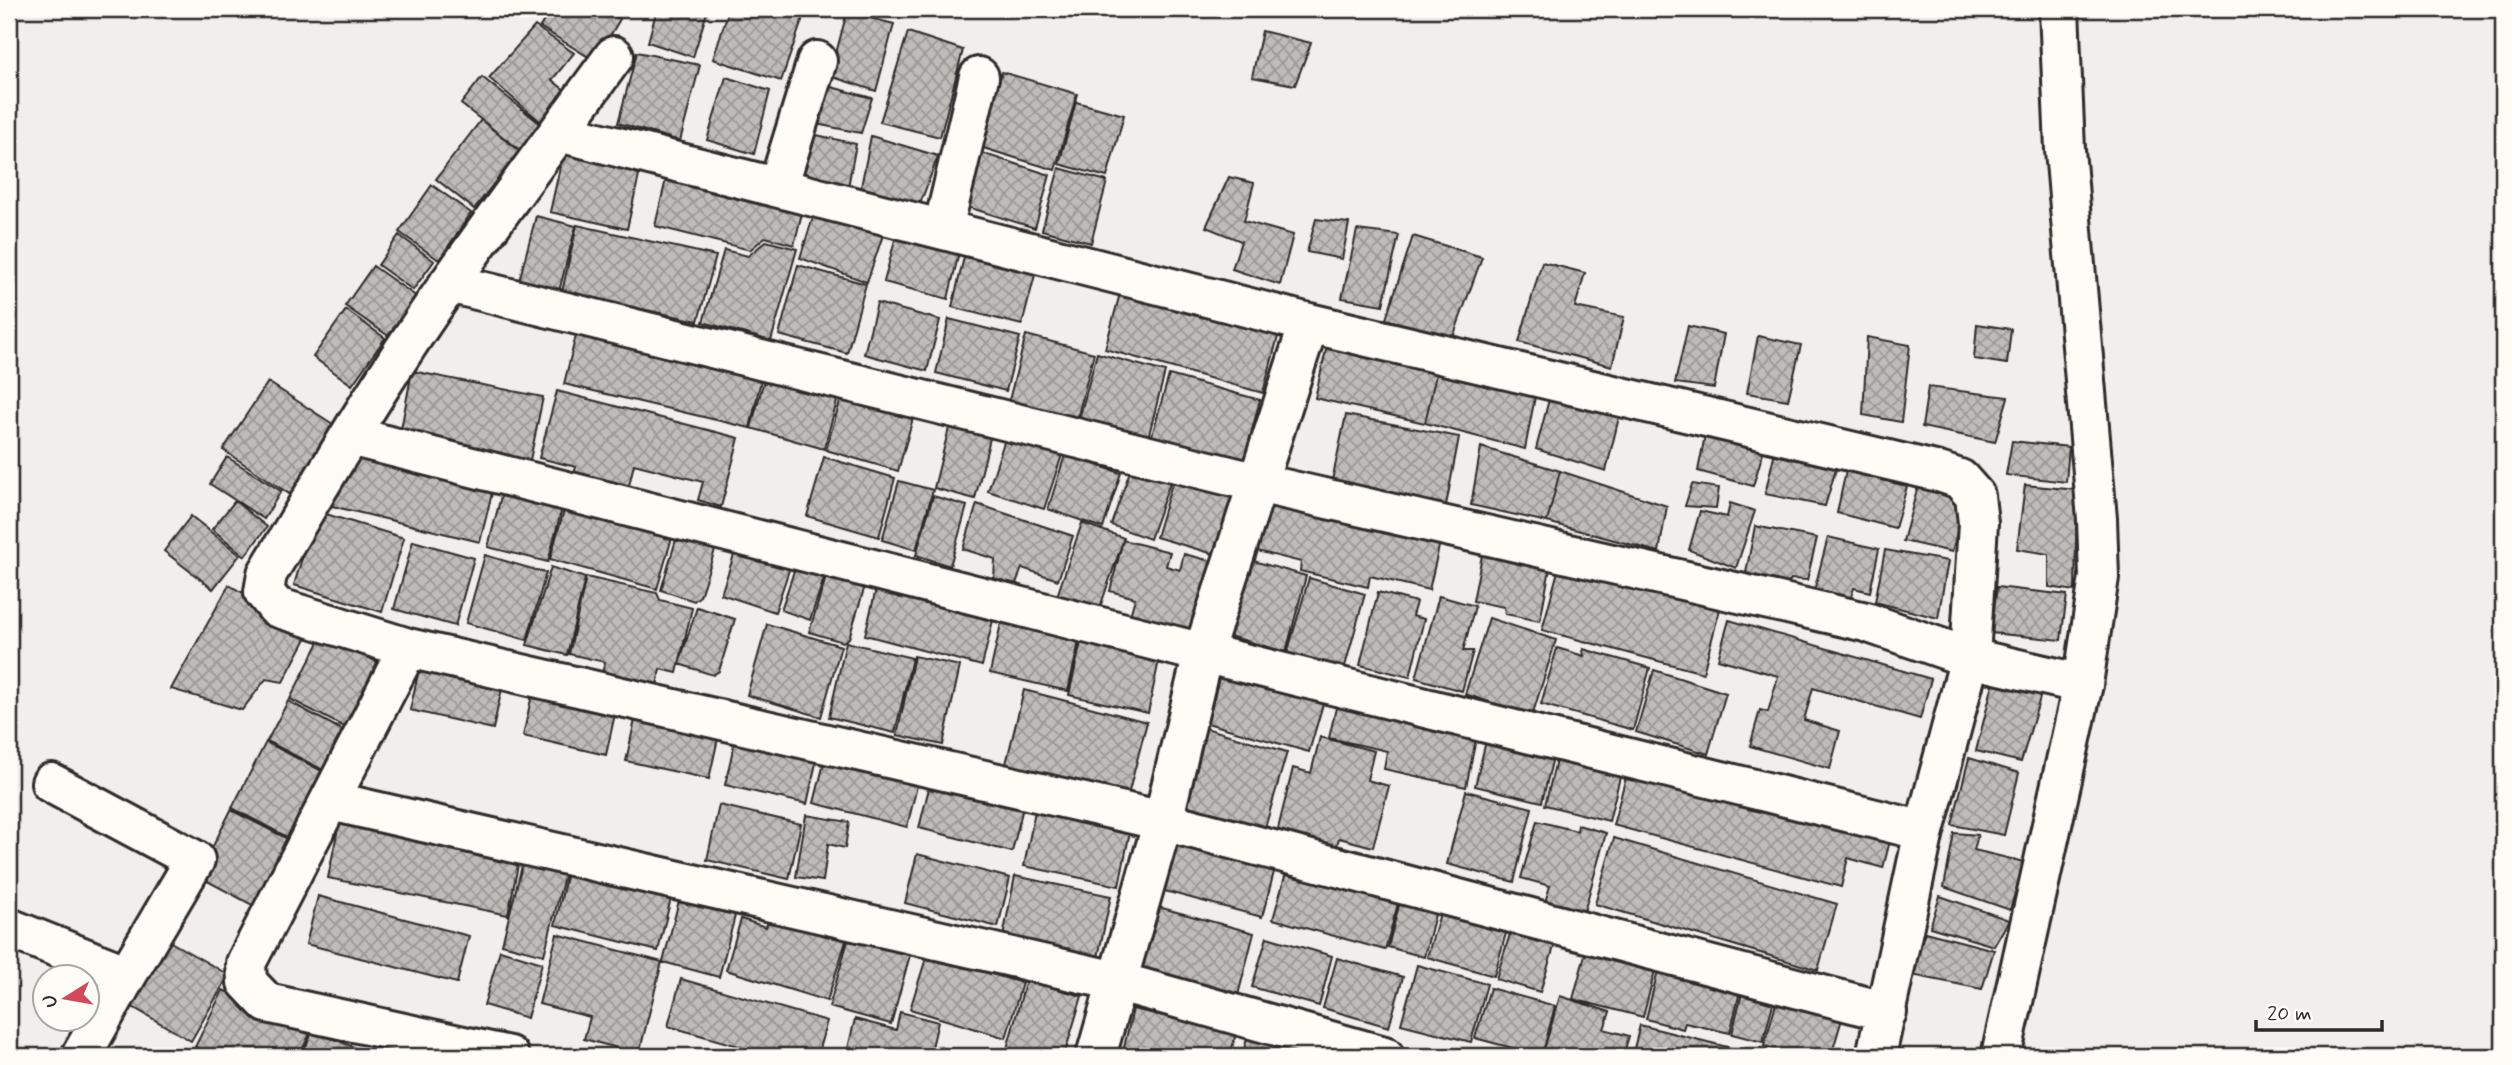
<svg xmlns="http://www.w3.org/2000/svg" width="2512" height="1065" font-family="Mynerve,sans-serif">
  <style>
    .building { fill: url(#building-cross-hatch); stroke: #2b2b2b; stroke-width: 2 }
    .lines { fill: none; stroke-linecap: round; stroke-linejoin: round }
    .street-casing { stroke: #2b2b2b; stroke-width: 44 }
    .secondary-casing { stroke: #2b2b2b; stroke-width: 44 }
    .street { stroke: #fdfcf7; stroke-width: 38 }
    .secondary { stroke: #fdfcf7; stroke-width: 38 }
  </style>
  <defs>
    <pattern id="building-cross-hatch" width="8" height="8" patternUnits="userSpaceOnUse" patternTransform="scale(1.75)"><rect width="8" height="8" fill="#bdbcb8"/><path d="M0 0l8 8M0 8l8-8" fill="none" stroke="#9a9996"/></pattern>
  </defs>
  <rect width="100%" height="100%" fill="#f0efeb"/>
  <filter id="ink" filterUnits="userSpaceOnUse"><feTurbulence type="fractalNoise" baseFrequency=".0143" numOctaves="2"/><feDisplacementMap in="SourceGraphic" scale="14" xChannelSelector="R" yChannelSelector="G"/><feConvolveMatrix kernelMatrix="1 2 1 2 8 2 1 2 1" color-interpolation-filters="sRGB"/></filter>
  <g filter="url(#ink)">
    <path class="building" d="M 551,9 L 603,9 L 620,19 L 595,61 L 540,27 Z
      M 657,9 L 708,9 L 693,57 L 648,42 Z
      M 729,9 L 806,9 L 781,81 L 713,59 Z
      M 847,12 L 894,24 L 876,91 L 830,76 Z
      M 535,26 L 574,53 L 552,80 L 567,92 L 541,122 L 489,78 Z
      M 1262,31 L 1311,43 L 1295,85 L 1252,77 Z
      M 908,32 L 963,50 L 940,137 L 880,122 Z
      M 637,52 L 700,65 L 680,141 L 618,123 Z
      M 1002,72 L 1077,94 L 1055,170 L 980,147 Z
      M 482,77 L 542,125 L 521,151 L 461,104 Z
      M 726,77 L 770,91 L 754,154 L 707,140 Z
      M 824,85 L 872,98 L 861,133 L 811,123 Z
      M 1076,102 L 1124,115 L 1107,177 L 1059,164 Z
      M 481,120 L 519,151 L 474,209 L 436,179 Z
      M 808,133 L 856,144 L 848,187 L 799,175 Z
      M 871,136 L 938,156 L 920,204 L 861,187 Z
      M 565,145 L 642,162 L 627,229 L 550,212 Z
      M 972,150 L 1050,175 L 1035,228 L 958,204 Z
      M 1059,168 L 1107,181 L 1091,243 L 1042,230 Z
      M 667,175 L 803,209 L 794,245 L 765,237 L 750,250 L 655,226 Z
      M 1229,177 L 1254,183 L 1244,221 L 1293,235 L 1280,285 L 1232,269 L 1241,241 L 1206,227 Z
      M 432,185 L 471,213 L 439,260 L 399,232 Z
      M 817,205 L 885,229 L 867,282 L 800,258 Z
      M 536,216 L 576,226 L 558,295 L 518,285 Z
      M 1316,219 L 1349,223 L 1342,259 L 1307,252 Z
      M 577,225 L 716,256 L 698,321 L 562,292 Z
      M 1357,230 L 1399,235 L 1383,305 L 1342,298 Z
      M 897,232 L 960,248 L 948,299 L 884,282 Z
      M 399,235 L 434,261 L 413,290 L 378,265 Z
      M 1413,236 L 1482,257 L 1452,340 L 1386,319 Z
      M 766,241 L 797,249 L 771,341 L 703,322 L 724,250 L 748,256 Z
      M 965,253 L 1036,271 L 1022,325 L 952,307 Z
      M 1542,262 L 1585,273 L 1575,307 L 1624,317 L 1612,366 L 1519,342 Z
      M 798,265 L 866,284 L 847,353 L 779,335 Z
      M 373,266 L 420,299 L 393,339 L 345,306 Z
      M 1122,286 L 1280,329 L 1263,393 L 1105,349 Z
      M 877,303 L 940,320 L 927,371 L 864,354 Z
      M 346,310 L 385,338 L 352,385 L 313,357 Z
      M 949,319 L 1020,337 L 1006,391 L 936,373 Z
      M 579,323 L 764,367 L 750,428 L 564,384 Z
      M 1977,324 L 2011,329 L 2007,364 L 1974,359 Z
      M 1688,326 L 1724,334 L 1714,388 L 1675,383 Z
      M 1026,335 L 1094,353 L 1076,423 L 1008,404 Z
      M 1758,336 L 1801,345 L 1788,400 L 1747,393 Z
      M 1329,337 L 1439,361 L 1425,423 L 1315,398 Z
      M 1867,337 L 1910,345 L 1901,422 L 1863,415 Z
      M 1097,353 L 1165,372 L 1147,442 L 1078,423 Z
      M 1439,361 L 1537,386 L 1525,449 L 1425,423 Z
      M 767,369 L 840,390 L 824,449 L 751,428 Z
      M 412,371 L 543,397 L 530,460 L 400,435 Z
      M 1169,375 L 1260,400 L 1243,464 L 1151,439 Z
      M 268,382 L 339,428 L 294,497 L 223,450 Z
      M 1928,387 L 2008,397 L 1995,442 L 1922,427 Z
      M 1552,388 L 1621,409 L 1606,471 L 1536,449 Z
      M 557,391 L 739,438 L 721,507 L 698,500 L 703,482 L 634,464 L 627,494 L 572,480 L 576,467 L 539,458 Z
      M 843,391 L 915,411 L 898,471 L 826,450 Z
      M 1346,415 L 1459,437 L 1444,516 L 1330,490 Z
      M 951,420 L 992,430 L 975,499 L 934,488 Z
      M 1707,425 L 1767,439 L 1753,486 L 1698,471 Z
      M 1006,436 L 1062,455 L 1044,509 L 988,491 Z
      M 2012,441 L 2069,447 L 2066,482 L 2006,475 Z
      M 1481,447 L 1560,471 L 1547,522 L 1471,505 Z
      M 1776,447 L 1839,459 L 1825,506 L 1765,494 Z
      M 356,455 L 493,489 L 480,542 L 328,505 Z
      M 1065,455 L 1121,473 L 1103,528 L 1048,509 Z
      M 227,457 L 281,491 L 264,519 L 210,484 Z
      M 824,457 L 895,478 L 879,537 L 807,516 Z
      M 1135,457 L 1174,471 L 1150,539 L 1111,525 Z
      M 1848,461 L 1910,476 L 1895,528 L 1837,513 Z
      M 1176,470 L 1227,486 L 1235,499 L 1217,555 L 1156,537 Z
      M 1560,471 L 1667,506 L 1659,552 L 1547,522 Z
      M 1920,479 L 1966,496 L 1952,552 L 1903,541 Z
      M 899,481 L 933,490 L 916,550 L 882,540 Z
      M 1692,484 L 1719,488 L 1716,508 L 1685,506 Z
      M 2025,485 L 2077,490 L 2075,591 L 2049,587 L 2049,554 L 2017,549 Z
      M 502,492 L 562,508 L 548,562 L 488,547 Z
      M 933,496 L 967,506 L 950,566 L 916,555 Z
      M 1270,496 L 1441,538 L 1429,590 L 1370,576 L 1368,587 L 1300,571 L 1301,562 L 1257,551 Z
      M 235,501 L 267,527 L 245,556 L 212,529 Z
      M 566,503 L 673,534 L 657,589 L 550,559 Z
      M 1730,503 L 1755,511 L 1736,568 L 1689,550 L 1700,511 L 1727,517 Z
      M 977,504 L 1073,536 L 1058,580 L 1022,568 L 1015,586 L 994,579 L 995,559 L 963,549 Z
      M 316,511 L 404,538 L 382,612 L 294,585 Z
      M 191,516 L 240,555 L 213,589 L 164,551 Z
      M 1082,523 L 1124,538 L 1099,610 L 1057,596 Z
      M 1755,526 L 1817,538 L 1807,580 L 1791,579 L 1784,590 L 1745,578 Z
      M 678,533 L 717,544 L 700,596 L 694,601 L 661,590 Z
      M 1828,537 L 1879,549 L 1870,592 L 1854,588 L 1849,603 L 1813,595 Z
      M 1123,540 L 1170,552 L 1166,566 L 1180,570 L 1184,554 L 1215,562 L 1195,636 L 1129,619 L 1135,598 L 1110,591 Z
      M 413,541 L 474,558 L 455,626 L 394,609 Z
      M 738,543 L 792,561 L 775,612 L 721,594 Z
      M 1483,550 L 1551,563 L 1540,621 L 1505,614 L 1504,607 L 1473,601 Z
      M 1885,550 L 1948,561 L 1938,618 L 1875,602 Z
      M 485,555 L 546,573 L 527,640 L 466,623 Z
      M 1250,560 L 1306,576 L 1286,652 L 1229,636 Z
      M 797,562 L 826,572 L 810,620 L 781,610 Z
      M 551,567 L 585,578 L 567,655 L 527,645 Z
      M 1559,567 L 1720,609 L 1703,673 L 1542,630 Z
      M 827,574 L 865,586 L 849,638 L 843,642 L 809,632 Z
      M 586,577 L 657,593 L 660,600 L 692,608 L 677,673 L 660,669 L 657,686 L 602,673 L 605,662 L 569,654 Z
      M 1309,578 L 1365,594 L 1344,670 L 1287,654 Z
      M 229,585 L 310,631 L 283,682 L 266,679 L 242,710 L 171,689 Z
      M 877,585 L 994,616 L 982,666 L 865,635 Z
      M 1997,587 L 2067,595 L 2061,640 L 1991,633 Z
      M 1378,592 L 1416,602 L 1412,616 L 1424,619 L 1410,677 L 1360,665 Z
      M 1439,596 L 1475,606 L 1463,651 L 1473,651 L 1462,691 L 1416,678 Z
      M 697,607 L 735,619 L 719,671 L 713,675 L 679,664 Z
      M 1489,618 L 1556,640 L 1532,716 L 1465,694 Z
      M 1002,619 L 1080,637 L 1068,691 L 990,673 Z
      M 1729,620 L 1931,679 L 1920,719 L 1813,688 L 1804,720 L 1840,731 L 1830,769 L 1750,746 L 1760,710 L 1768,712 L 1778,676 L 1718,659 Z
      M 767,624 L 841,646 L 821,717 L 747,695 Z
      M 323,634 L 379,663 L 346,728 L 290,699 Z
      M 846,642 L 912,658 L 895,733 L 829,717 Z
      M 1081,642 L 1159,660 L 1148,713 L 1069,695 Z
      M 1557,648 L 1584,656 L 1583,649 L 1650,668 L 1633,730 L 1541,704 Z
      M 422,656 L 505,675 L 493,729 L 410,710 Z
      M 914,656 L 960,666 L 943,745 L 897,735 Z
      M 1222,667 L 1325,697 L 1309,752 L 1207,723 Z
      M 1654,670 L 1726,693 L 1708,754 L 1636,732 Z
      M 1994,680 L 2042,691 L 2021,762 L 1976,751 Z
      M 535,681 L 618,700 L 606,755 L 523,736 Z
      M 1024,690 L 1147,722 L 1127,799 L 1005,768 Z
      M 1339,695 L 1416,712 L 1414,725 L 1476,739 L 1466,787 L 1384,769 L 1387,751 L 1329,738 Z
      M 288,701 L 344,731 L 323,770 L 267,741 Z
      M 638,706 L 721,725 L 709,779 L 626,761 Z
      M 1202,727 L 1287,752 L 1265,828 L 1181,804 Z
      M 737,731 L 819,749 L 807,804 L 725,785 Z
      M 1488,733 L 1555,749 L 1542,802 L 1475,786 Z
      M 1320,737 L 1374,751 L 1367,780 L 1389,786 L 1373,847 L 1339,838 L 1335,852 L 1276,837 L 1293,768 L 1311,773 Z
      M 266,742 L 322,771 L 289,838 L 232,808 Z
      M 1559,749 L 1623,765 L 1609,821 L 1545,805 Z
      M 826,755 L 919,778 L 907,827 L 814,803 Z
      M 1969,758 L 2019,773 L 2004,835 L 1952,825 Z
      M 1629,766 L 1891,837 L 1883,868 L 1848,858 L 1841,887 L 1613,825 Z
      M 931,780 L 1024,803 L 1012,852 L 919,828 Z
      M 1466,791 L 1532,808 L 1514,882 L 1447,864 Z
      M 719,805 L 801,824 L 789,879 L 707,860 Z
      M 1036,806 L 1131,826 L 1119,886 L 1024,866 Z
      M 231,810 L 288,839 L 254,906 L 198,876 Z
      M 806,815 L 849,822 L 845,848 L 828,844 L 823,881 L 796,877 Z
      M 1537,821 L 1577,831 L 1578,825 L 1606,833 L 1584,912 L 1545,902 L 1550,886 L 1521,878 Z
      M 339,823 L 519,860 L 508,915 L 328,878 Z
      M 1177,829 L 1278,857 L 1262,917 L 1161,890 Z
      M 1954,833 L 1978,835 L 1974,850 L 2024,862 L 2010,910 L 1944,887 Z
      M 1614,838 L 1837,904 L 1818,970 L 1595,904 Z
      M 525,854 L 567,865 L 544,955 L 502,944 Z
      M 917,854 L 1010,878 L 998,927 L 905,903 Z
      M 1289,862 L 1401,893 L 1385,950 L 1273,919 Z
      M 569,864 L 673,890 L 658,951 L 555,925 Z
      M 1015,876 L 1111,896 L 1098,957 L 1003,937 Z
      M 1402,894 L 1438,903 L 1424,957 L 1388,947 Z
      M 318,896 L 469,936 L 457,983 L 306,944 Z
      M 1940,896 L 2009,920 L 1994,946 L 1930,927 Z
      M 680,897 L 736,912 L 719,977 L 663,962 Z
      M 1151,905 L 1254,933 L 1237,999 L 1133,972 Z
      M 1442,907 L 1508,926 L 1494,976 L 1427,957 Z
      M 770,915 L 847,938 L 827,1001 L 726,970 L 741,919 L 766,927 Z
      M 1514,921 L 1558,934 L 1540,992 L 1496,979 Z
      M 1925,932 L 1994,950 L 1982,989 L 1912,975 Z
      M 557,934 L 662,962 L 639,1054 L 584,1039 L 590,1017 L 539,1004 Z
      M 160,936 L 229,975 L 191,1041 L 131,1006 Z
      M 849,937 L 910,955 L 891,1024 L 829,1007 Z
      M 1267,937 L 1332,956 L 1319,1006 L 1252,987 Z
      M 1589,940 L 1658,959 L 1643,1017 L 1573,999 Z
      M 500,950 L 542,963 L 527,1018 L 484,1005 Z
      M 927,955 L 1022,983 L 1006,1038 L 910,1009 Z
      M 1337,958 L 1403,977 L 1389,1027 L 1323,1008 Z
      M 1661,958 L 1743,979 L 1730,1033 L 1685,1023 L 1683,1029 L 1646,1019 Z
      M 1417,965 L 1487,984 L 1471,1042 L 1401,1024 Z
      M 681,979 L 827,1021 L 817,1056 L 763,1056 L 763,1053 L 668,1026 Z
      M 1026,980 L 1082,996 L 1064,1056 L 1005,1056 Z
      M 1745,980 L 1777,988 L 1763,1042 L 1732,1034 Z
      M 1490,988 L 1555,1006 L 1542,1056 L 1475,1038 Z
      M 1780,989 L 1845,1009 L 1831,1056 L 1799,1056 L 1764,1046 Z
      M 223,990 L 310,1034 L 299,1056 L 213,1056 L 195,1047 Z
      M 1560,996 L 1610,1012 L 1604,1029 L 1629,1036 L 1623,1056 L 1542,1056 Z
      M 1133,1009 L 1236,1033 L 1230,1056 L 1122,1056 Z
      M 900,1012 L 938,1022 L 930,1056 L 846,1056 L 855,1019 L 896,1030 Z
      M 1640,1025 L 1763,1056 L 1632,1056 Z
      M 313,1030 L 375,1056 L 302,1056 Z
      M 1248,1035 L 1325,1056 L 1242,1056 Z
      M 937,1046 L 973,1056 L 935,1056 Z"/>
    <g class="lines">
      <defs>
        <path id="street" d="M 614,56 C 538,161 459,264 389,373 C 346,439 307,507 267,574 L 264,592 L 276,607 L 408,648 L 1163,821 L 1887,1012
          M 559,132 L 1309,323 L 1203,653 L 1163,821 L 1096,1056
          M 778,187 L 817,61
          M 943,229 L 979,77
          M 449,283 L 1258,483 L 1866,622 L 1970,658 L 2083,684
          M 1309,323 L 1939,472 L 1960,479 L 1975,496 L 1978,523 L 1970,658 L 1924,831 L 1876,1056
          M 350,436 L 1203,653 L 1924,831
          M 408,648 L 246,963 L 247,982 L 267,1003 L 509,1056
          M 51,783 L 195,860 L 127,975
          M 331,801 L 1116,981 L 1384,1056
          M 9,928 L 127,975 L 81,1056"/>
        <path id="secondary" d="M 2001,1056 L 2083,684 L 2099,577 L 2097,519 L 2065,150 L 2059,9"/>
      </defs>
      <use href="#street" class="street-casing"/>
      <use href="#secondary" class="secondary-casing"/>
      <use href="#street" class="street"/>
      <use href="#secondary" class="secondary"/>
    </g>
  </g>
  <rect width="2512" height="1065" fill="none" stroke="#fdfcf7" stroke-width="35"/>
  <rect x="18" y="18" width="2477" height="1030" fill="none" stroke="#2b2b2b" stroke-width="2.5" filter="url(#ink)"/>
  <g transform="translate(66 998) rotate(259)"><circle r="33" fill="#fdfcf7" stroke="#a9a8a5" stroke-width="2"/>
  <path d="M0-5L12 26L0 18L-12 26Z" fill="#d1495b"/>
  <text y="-10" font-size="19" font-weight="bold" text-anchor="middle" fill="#2b2b2b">U</text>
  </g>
  <path d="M2256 1020v10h126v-10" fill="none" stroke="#2b2b2b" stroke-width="3.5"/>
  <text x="2267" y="1020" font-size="21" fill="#2b2b2b" stroke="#fdfcf7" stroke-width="5" paint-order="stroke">20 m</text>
</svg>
